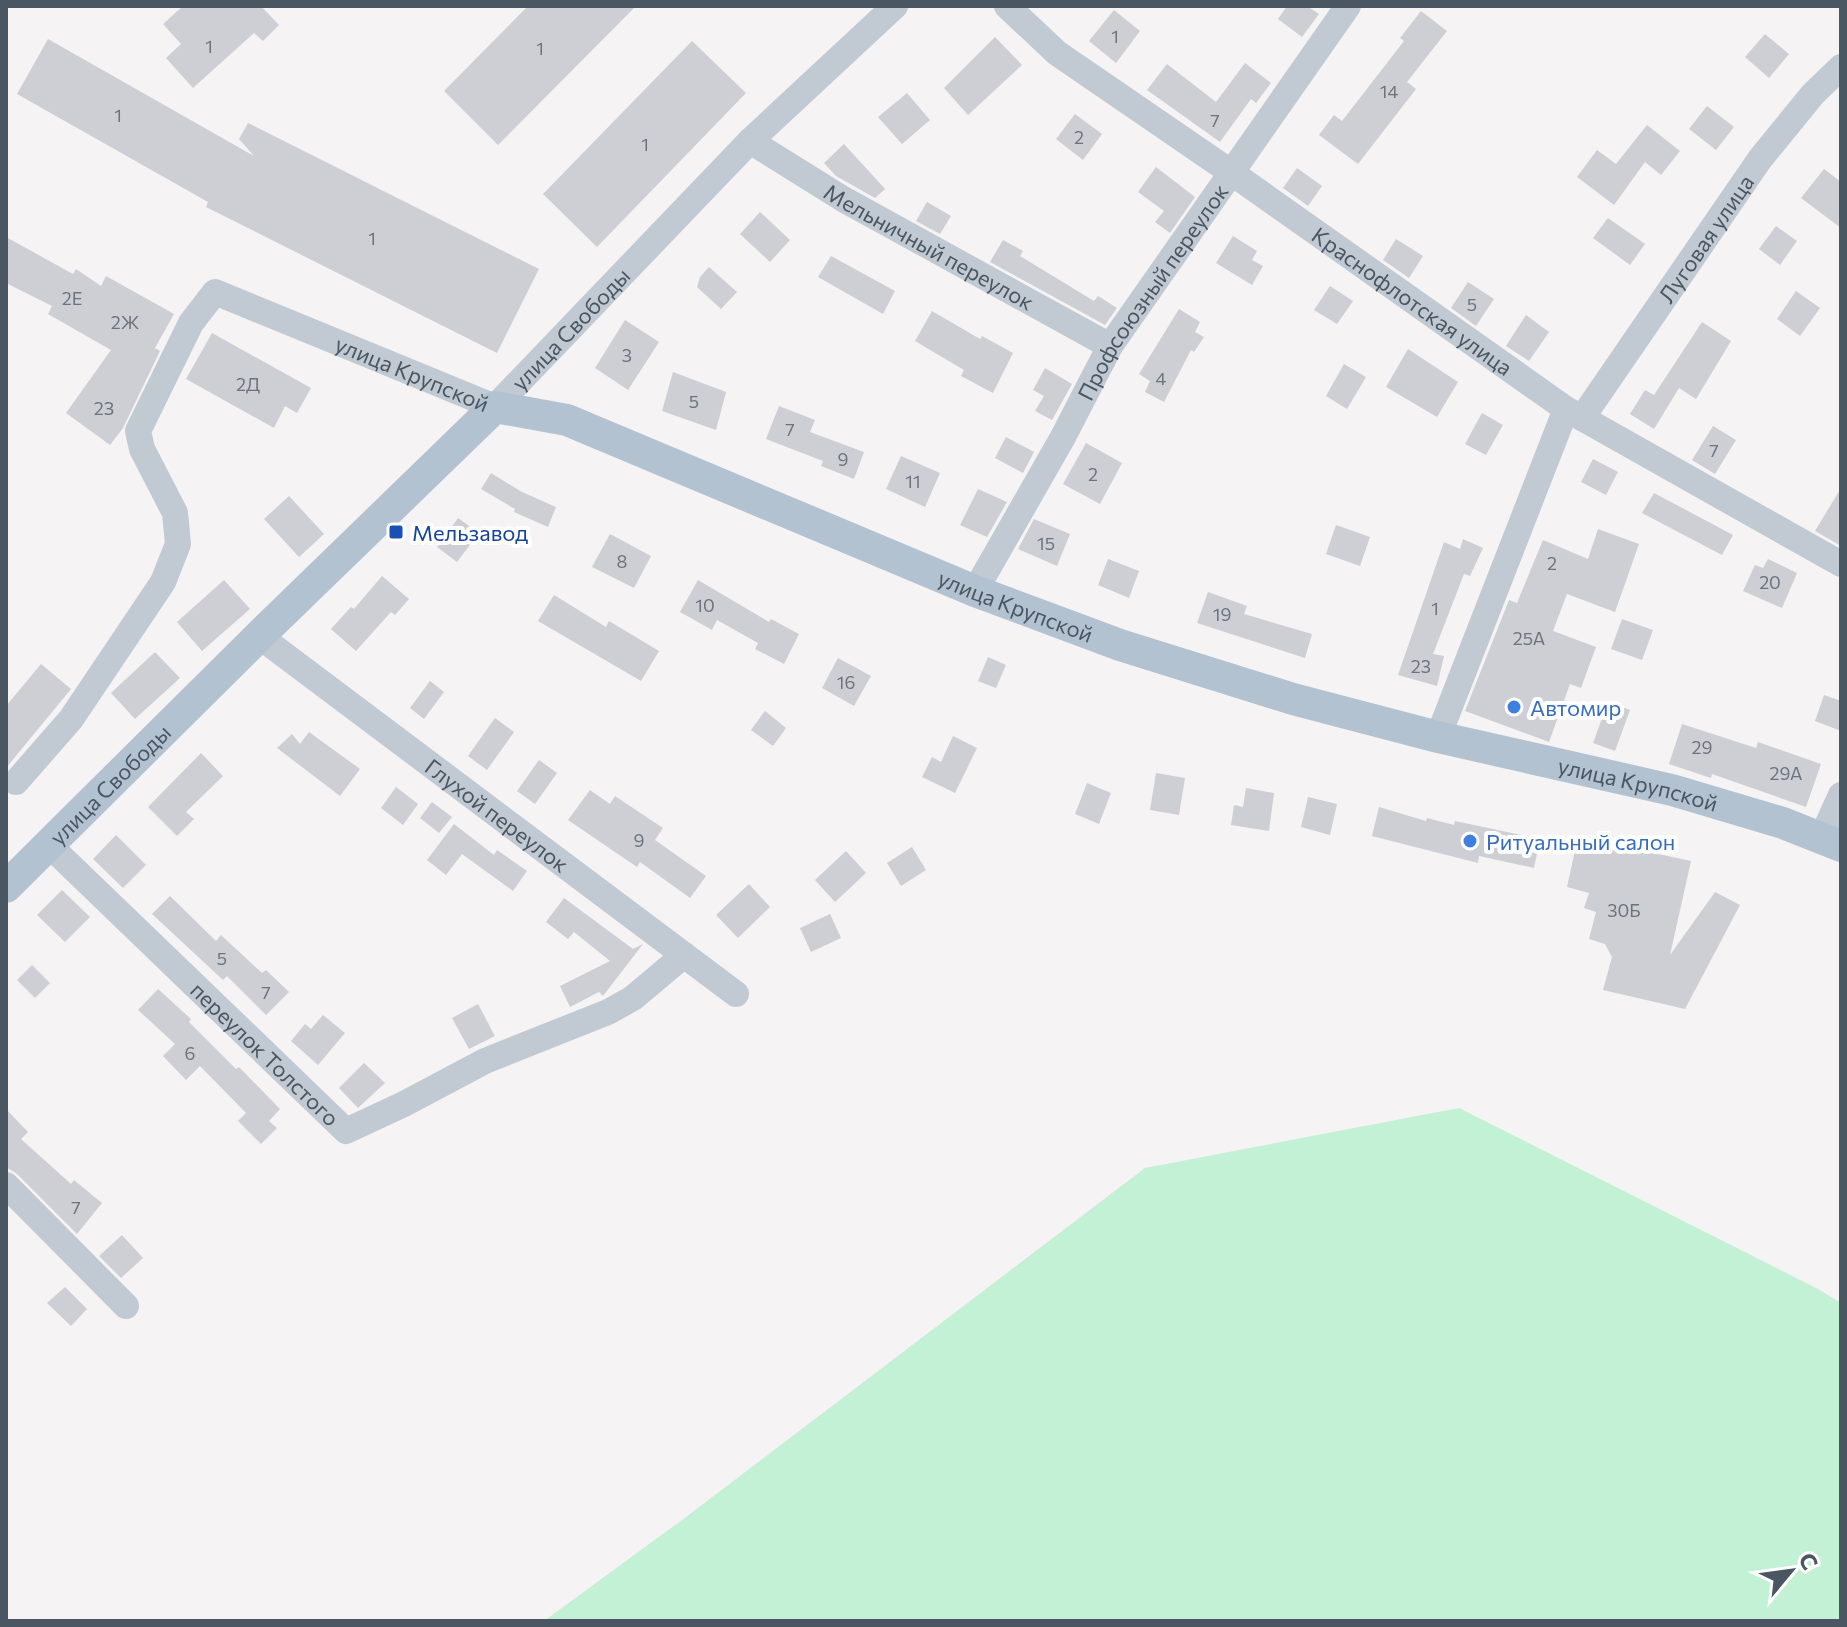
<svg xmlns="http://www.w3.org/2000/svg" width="1847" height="1627" font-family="Commissioner,sans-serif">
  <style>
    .green { fill: #c3f1d5 }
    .building { fill: #cdcfd5 }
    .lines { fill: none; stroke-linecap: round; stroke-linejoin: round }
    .minor { stroke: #c1cad2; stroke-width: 26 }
    .major { stroke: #b3c2d1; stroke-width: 32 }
    .transit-dot { fill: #1a4fb4; stroke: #fff; stroke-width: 3 }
    .shop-dot { fill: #3f7fe0; stroke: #fff; stroke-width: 3 }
    .labels { text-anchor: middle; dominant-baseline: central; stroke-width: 8; stroke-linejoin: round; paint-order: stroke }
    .number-label { font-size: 18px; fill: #6b747e }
    .street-label { font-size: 22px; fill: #4a5661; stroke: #fff }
    .transit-label { font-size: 22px; fill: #164399; stroke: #fff; text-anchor: start }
    .shop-label { font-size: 22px; fill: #366cbe; stroke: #fff; text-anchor: start }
  </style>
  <rect width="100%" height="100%" fill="#f5f3f3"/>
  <path class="green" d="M 1459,1108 L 1818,1289 L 1841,1303 L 1841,1621 L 544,1621 L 686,1517 L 1145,1168 Z"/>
  <path class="building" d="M 183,6 L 261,6 L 279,25 L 263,41 L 254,33 L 193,88 L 166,58 L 181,44 L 163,24 Z
    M 528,6 L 636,6 L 498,145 L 444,91 Z
    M 1287,6 L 1307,6 L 1319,14 L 1302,37 L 1278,19 Z
    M 1114,10 L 1140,31 L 1116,63 L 1089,41 Z
    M 1421,11 L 1447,31 L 1407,82 L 1416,89 L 1358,164 L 1319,135 L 1334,115 L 1342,121 L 1404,41 L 1400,38 Z
    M 1765,34 L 1789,54 L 1769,78 L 1745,57 Z
    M 995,37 L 1022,65 L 968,115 L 944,88 Z
    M 48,39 L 254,156 L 239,139 L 248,123 L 539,269 L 497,353 L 206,207 L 208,202 L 17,94 Z
    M 692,41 L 746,93 L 597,247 L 543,194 Z
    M 1245,63 L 1271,83 L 1256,103 L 1251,99 L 1220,142 L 1147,90 L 1167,64 L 1216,102 Z
    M 907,93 L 930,120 L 902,144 L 878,117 Z
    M 1707,106 L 1734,127 L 1716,150 L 1689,129 Z
    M 1075,114 L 1102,134 L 1083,160 L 1056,139 Z
    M 1647,125 L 1680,151 L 1661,175 L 1645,162 L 1614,205 L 1577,177 L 1597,150 L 1616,164 Z
    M 844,144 L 885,189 L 875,198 L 836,176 L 824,163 Z
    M 1156,167 L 1195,197 L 1170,233 L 1155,222 L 1164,211 L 1138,192 Z
    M 1297,168 L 1322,186 L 1308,206 L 1283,188 Z
    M 1824,169 L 1841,182 L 1841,228 L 1801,198 Z
    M 927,202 L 951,216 L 940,234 L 916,221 Z
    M 760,212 L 790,240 L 770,262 L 740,234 Z
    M 1608,218 L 1645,244 L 1630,265 L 1593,238 Z
    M 1776,226 L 1797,241 L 1780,265 L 1759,249 Z
    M 1233,236 L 1257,251 L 1252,260 L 1263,266 L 1252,285 L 1216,263 Z
    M 6,237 L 73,274 L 76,269 L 101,286 L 106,276 L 174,314 L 155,348 L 160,351 L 123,428 L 110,445 L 66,413 L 111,350 L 48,314 L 52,306 L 6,283 Z
    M 1396,239 L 1423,256 L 1409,278 L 1383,260 Z
    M 1003,240 L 1023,251 L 1020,256 L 1094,301 L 1098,296 L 1117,308 L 1105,325 L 990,262 Z
    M 831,256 L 895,291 L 883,314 L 818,277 Z
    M 709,267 L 737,292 L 721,309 L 697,287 L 700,277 Z
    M 1468,282 L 1494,299 L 1476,326 L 1451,308 Z
    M 1330,286 L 1353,301 L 1337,324 L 1314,310 Z
    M 1796,291 L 1820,308 L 1800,336 L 1777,319 Z
    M 1179,309 L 1200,322 L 1195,332 L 1204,337 L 1194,352 L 1191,350 L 1164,402 L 1145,392 L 1150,381 L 1139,374 Z
    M 932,311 L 980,339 L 982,336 L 1013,353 L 993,393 L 961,376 L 964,370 L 915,341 Z
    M 1526,315 L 1549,332 L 1529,361 L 1506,346 Z
    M 625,320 L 659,342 L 628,390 L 595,368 Z
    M 1702,322 L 1731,341 L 1696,399 L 1679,388 L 1654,429 L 1630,414 L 1645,390 L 1654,395 Z
    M 212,333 L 311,388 L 297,413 L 285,406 L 274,428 L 186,379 Z
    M 1408,349 L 1458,382 L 1437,417 L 1386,387 Z
    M 1344,364 L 1366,377 L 1347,409 L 1326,396 Z
    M 1045,368 L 1072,384 L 1052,420 L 1035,411 L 1044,396 L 1033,390 Z
    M 673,372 L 726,392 L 716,430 L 662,411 Z
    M 779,406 L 815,420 L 810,432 L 864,452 L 854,479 L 821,466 L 823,461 L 766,439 Z
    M 1482,413 L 1503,425 L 1486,455 L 1465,444 Z
    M 1713,426 L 1736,440 L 1715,474 L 1692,460 Z
    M 1006,437 L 1034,452 L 1023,473 L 995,458 Z
    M 1086,443 L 1122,463 L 1100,504 L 1063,484 Z
    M 901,456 L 940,473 L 925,507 L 886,489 Z
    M 1593,459 L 1618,472 L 1606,495 L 1581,482 Z
    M 491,473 L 522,492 L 556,507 L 548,527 L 514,512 L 515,509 L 481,489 Z
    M 1841,488 L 1841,546 L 1815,531 Z
    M 978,489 L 1007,502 L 987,537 L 960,525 Z
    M 1654,493 L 1733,535 L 1722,555 L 1642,513 Z
    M 289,496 L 324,534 L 299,557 L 264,519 Z
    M 458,518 L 479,533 L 457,562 L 437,547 Z
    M 1034,519 L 1070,534 L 1057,566 L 1018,549 Z
    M 1336,525 L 1370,537 L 1360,566 L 1326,554 Z
    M 1598,529 L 1639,544 L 1615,612 L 1567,594 L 1553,631 L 1596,647 L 1581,688 L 1570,684 L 1549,742 L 1465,711 L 1509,600 L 1517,603 L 1543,540 L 1588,559 Z
    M 610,534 L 651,556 L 634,588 L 592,567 Z
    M 1463,539 L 1483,548 L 1470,576 L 1464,574 L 1433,654 L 1444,656 L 1437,686 L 1398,675 L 1444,542 L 1460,549 Z
    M 1108,559 L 1139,571 L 1129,598 L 1098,585 Z
    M 1768,559 L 1797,573 L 1782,608 L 1743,591 L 1755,565 L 1763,568 Z
    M 382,576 L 409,599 L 395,615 L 391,612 L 356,651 L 331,629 L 351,607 L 354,609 Z
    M 224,580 L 250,609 L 202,651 L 177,622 Z
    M 698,580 L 769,622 L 771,619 L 799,634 L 784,664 L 755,649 L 758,643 L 717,620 L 712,630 L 680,612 Z
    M 1208,592 L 1247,606 L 1244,614 L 1312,634 L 1305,658 L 1197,623 Z
    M 554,595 L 606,627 L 609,621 L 659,651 L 641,681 L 538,621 Z
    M 1622,619 L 1653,630 L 1642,660 L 1611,649 Z
    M 155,652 L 180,678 L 135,719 L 111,693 Z
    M 988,657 L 1006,665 L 996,688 L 978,681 Z
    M 838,658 L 871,676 L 854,706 L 822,688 Z
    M 41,664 L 71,689 L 6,768 L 6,706 Z
    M 430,681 L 444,692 L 424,719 L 410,708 Z
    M 1824,695 L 1841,701 L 1841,731 L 1815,721 Z
    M 1608,702 L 1630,710 L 1615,751 L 1593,743 Z
    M 765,711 L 786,728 L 773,746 L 751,730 Z
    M 495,718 L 514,732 L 487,770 L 468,756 Z
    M 1682,724 L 1756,748 L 1758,742 L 1821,764 L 1806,807 L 1712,774 L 1711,778 L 1669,764 Z
    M 309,732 L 360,769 L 340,796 L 277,748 L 292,734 L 300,744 Z
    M 953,736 L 977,748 L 955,793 L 922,777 L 932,757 L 941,762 Z
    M 201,753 L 223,776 L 186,812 L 194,819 L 177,836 L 148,807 Z
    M 539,760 L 557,773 L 535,804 L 517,791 Z
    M 1156,773 L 1185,778 L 1179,815 L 1150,810 Z
    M 1087,783 L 1111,793 L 1099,824 L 1075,814 Z
    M 396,787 L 418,804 L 403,825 L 381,808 Z
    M 1246,788 L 1274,793 L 1269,831 L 1231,825 L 1234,805 L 1243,807 Z
    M 590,790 L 610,804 L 615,796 L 663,828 L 655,840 L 706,876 L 690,898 L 640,862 L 637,867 L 568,820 Z
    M 1308,797 L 1337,804 L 1330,835 L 1301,827 Z
    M 432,802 L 452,817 L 439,833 L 420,818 Z
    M 1379,807 L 1426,821 L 1427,818 L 1454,825 L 1455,821 L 1540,839 L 1534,868 L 1479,856 L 1478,863 L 1372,836 Z
    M 454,824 L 494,855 L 497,850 L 527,871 L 513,891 L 462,854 L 446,875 L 427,860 Z
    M 116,835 L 146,865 L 123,888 L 93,859 Z
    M 1578,837 L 1691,861 L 1670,955 L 1715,892 L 1740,905 L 1685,1009 L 1603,990 L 1612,957 L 1605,944 L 1589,939 L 1596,912 L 1584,908 L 1589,893 L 1567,887 Z
    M 912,847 L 926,870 L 901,886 L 887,863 Z
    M 846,851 L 866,873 L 835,902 L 815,880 Z
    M 749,884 L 770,907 L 738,938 L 716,915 Z
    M 62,890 L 90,917 L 65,942 L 37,915 Z
    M 170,896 L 216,941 L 221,935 L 262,973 L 266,970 L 289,992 L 266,1015 L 227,976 L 223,980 L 152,914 Z
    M 564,898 L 633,949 L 643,944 L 603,996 L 599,992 L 570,1007 L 560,986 L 610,961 L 574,932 L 568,939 L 546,922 Z
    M 830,914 L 841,938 L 811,952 L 800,928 Z
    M 32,965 L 50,983 L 35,998 L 17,980 Z
    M 158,989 L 191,1019 L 189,1022 L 236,1069 L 239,1067 L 280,1109 L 269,1121 L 277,1128 L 261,1144 L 238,1121 L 246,1113 L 200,1066 L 186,1080 L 163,1056 L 175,1044 L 138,1010 Z
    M 478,1004 L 495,1036 L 469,1049 L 452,1018 Z
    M 323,1015 L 345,1033 L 318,1065 L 291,1041 L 305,1024 L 311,1029 Z
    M 364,1063 L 385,1083 L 358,1108 L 339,1088 Z
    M 6,1109 L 28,1132 L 21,1139 L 71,1184 L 74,1180 L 102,1203 L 77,1234 L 17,1174 L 6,1167 Z
    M 122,1235 L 143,1258 L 121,1278 L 99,1256 Z
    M 65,1287 L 87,1309 L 71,1326 L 47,1303 Z"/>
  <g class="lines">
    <g class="minor">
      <path id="s1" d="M 1007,6 L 1057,53 L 1232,173 L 1566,409 L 1841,564"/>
      <path id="s2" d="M 750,141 L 843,199 L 1110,346"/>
      <path id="s3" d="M 1582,418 L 1760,159 L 1813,94 L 1841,67"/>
      <path id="s4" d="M 975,591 L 1063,437 L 1110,346 L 1348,6"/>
      <path id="s5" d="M 259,636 L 736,994"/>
      <path d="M 1438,737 L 1566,409"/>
      <path id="s6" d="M 16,782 L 71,719 L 163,582 L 178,544 L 175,513 L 142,449 L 138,431 L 191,323 L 215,292 L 495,407 L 750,141 L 895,6"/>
      <path d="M 1821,839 L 1841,795"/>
      <path id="s7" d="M 48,844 L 346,1131 L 404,1104 L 485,1061 L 608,1012 L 633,998 L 684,955"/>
      <path d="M 6,1185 L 126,1306"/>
    </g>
    <path class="major" id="s8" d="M 6,887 L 259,636 L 495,407 L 567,420 L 975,591 L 1120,645 L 1293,699 L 1438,737 L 1672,790 L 1783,823 L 1841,846"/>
  </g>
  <rect class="transit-dot" x="388" y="524" width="16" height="16" rx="4"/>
  <g class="shop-dot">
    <circle cx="1514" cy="707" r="8"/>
    <circle cx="1470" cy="841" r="8"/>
  </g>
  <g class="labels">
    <g class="number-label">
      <text x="1115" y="36">1</text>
      <text x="209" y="46">1</text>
      <text x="540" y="48">1</text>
      <text x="1389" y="91">14</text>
      <text x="118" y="115">1</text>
      <text x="1215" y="120">7</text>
      <text x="1079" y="137">2</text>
      <text x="645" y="144">1</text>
      <text x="372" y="238">1</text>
      <text x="72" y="298">2Е</text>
      <text x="1472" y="304">5</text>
      <text x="125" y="322">2Ж</text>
      <text x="627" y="355">3</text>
      <text x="1161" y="378">4</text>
      <text x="248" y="384">2Д</text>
      <text x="694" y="401">5</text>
      <text x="104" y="408">2З</text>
      <text x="790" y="429">7</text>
      <text x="1714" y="450">7</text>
      <text x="843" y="459">9</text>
      <text x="1093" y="474">2</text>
      <text x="913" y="481">11</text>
      <text x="1046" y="543">15</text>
      <text x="622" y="561">8</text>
      <text x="1552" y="563">2</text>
      <text x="1770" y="582">20</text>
      <text x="705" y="605">10</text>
      <text x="1435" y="608">1</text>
      <text x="1222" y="614">19</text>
      <text x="1529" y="638">25А</text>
      <text x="1421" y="666">23</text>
      <text x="846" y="682">16</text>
      <text x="1702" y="747">29</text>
      <text x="1786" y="773">29А</text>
      <text x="639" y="840">9</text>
      <text x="1624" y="910">30Б</text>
      <text x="222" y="958">5</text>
      <text x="266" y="992">7</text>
      <text x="190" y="1053">6</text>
      <text x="76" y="1207">7</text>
    </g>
    <g class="street-label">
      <text stroke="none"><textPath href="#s3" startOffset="218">Луговая улица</textPath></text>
      <text stroke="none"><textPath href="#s2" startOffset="208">Мельничный переулок</textPath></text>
      <text stroke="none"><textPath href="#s4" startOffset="348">Профсоюзный переулок</textPath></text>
      <text stroke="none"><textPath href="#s1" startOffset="502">Краснофлотская улица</textPath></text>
      <text stroke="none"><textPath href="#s6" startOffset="982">улица Свободы</textPath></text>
      <text stroke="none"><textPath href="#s6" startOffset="784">улица Крупской</textPath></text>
      <text stroke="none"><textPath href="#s8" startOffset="1244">улица Крупской</textPath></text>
      <text stroke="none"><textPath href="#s8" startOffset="146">улица Свободы</textPath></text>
      <text stroke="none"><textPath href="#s8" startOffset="1892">улица Крупской</textPath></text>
      <text stroke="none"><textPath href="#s5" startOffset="298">Глухой переулок</textPath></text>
      <text stroke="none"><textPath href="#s7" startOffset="302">переулок Толстого</textPath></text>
    </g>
    <g class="transit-label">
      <text x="412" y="532">Мельзавод</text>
    </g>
    <g class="shop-label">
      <text x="1530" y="707">Автомир</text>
      <text x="1486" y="841">Ритуальный салон</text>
    </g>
  </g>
  <rect width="1847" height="1627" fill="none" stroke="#4a5661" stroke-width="16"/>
  <g transform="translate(1791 1571) rotate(61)" stroke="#ffffff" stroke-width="6" paint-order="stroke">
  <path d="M0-6L14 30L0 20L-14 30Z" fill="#4a5661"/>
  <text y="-12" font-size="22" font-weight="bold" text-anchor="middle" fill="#4a5661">С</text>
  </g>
</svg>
